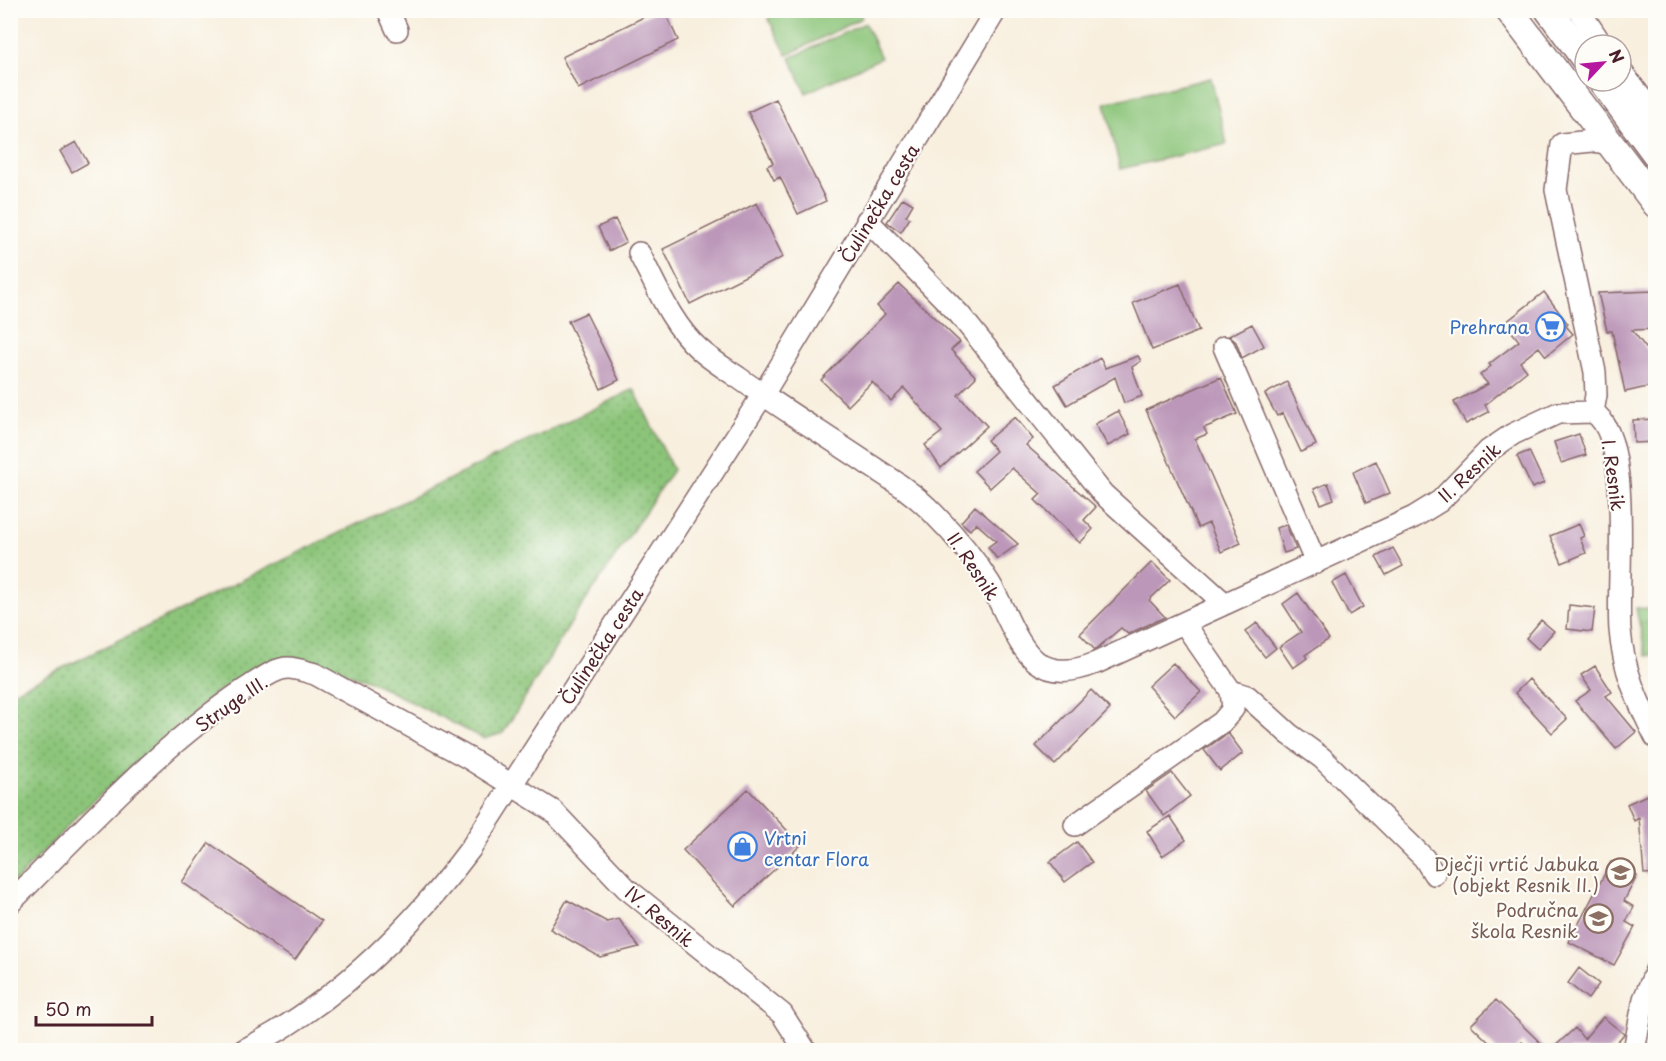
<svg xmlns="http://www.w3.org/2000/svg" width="1666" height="1061" font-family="'Playpen Sans',sans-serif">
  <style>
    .grass { fill: url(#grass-dots); stroke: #6b7252; stroke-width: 1.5 }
    .park { fill: url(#park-tufts); stroke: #6b7252; stroke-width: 1.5 }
    .pitch { fill: #8cc57a; stroke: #6b7252; stroke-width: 1.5 }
    .building { fill: #bc97b9 }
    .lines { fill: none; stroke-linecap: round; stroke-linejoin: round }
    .minor-casing { stroke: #87686a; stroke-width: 24 }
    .major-casing { stroke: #87686a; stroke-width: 30 }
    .minor { stroke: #fff; stroke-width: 21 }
    .major { stroke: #fff; stroke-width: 27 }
    .labels { text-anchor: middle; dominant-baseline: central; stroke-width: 4.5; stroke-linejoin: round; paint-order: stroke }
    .street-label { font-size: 18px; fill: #4a1f2b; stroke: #fdfcf7 }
    .shop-label { font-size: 18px; fill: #366cbe; stroke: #fdfcf7; text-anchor: end }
    .education-label { font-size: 18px; fill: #785e54; stroke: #fdfcf7; text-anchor: end }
  </style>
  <defs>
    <pattern id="grass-dots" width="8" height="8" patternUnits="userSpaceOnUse" patternTransform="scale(1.5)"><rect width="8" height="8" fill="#8cc57a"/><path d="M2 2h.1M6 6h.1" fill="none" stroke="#749f64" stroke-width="1.8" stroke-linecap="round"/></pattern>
    <pattern id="park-tufts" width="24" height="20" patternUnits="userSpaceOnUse" patternTransform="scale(1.5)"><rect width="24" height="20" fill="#8cc57a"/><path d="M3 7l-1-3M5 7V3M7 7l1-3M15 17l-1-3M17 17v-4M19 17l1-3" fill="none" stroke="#749f64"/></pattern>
  </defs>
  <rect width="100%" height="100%" fill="#fdfcf7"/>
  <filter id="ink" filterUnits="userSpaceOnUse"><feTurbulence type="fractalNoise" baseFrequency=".0167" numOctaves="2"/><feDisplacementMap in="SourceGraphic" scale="12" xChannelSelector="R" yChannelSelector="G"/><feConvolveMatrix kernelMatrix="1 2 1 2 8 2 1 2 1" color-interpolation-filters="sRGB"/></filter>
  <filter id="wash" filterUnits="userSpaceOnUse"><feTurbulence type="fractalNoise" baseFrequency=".008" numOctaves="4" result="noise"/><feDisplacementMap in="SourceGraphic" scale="24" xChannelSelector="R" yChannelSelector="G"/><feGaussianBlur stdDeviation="1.35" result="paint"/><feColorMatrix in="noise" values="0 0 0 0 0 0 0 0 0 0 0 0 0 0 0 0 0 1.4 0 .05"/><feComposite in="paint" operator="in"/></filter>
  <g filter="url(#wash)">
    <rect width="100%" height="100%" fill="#f8efde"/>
    <path class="grass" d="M 634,389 L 673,470 L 574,618 L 503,733 L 484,739 L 370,681 L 291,656 L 218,691 L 80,813 L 11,886 L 11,693 Z"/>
    <path class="park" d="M 1636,608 L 1655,609 L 1655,655 L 1646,656 Z"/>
    <path class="pitch" d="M 783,11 L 858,11 L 862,18 L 787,55 L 768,18 Z
      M 865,23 L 881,58 L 806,93 L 790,58 Z
      M 1211,78 L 1227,144 L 1120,169 L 1105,103 Z"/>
    <g id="blocks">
      <path class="building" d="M 658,10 L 664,10 L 678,40 L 578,89 L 562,57 Z
        M 776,99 L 826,201 L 798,214 L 780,177 L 774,180 L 767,166 L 773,163 L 748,112 Z
        M 76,142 L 88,163 L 72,172 L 60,151 Z
        M 903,198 L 913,204 L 906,216 L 910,218 L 901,232 L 887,222 Z
        M 757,203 L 783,257 L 690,304 L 663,249 Z
        M 615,219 L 626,242 L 609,251 L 598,227 Z
        M 899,284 L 960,342 L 951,350 L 976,377 L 958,395 L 987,426 L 941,468 L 925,445 L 942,432 L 904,388 L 891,401 L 872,382 L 848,406 L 821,380 L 885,314 L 877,306 Z
        M 1180,284 L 1199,331 L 1152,350 L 1133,303 Z
        M 1656,291 L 1656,329 L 1632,330 L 1656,361 L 1656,385 L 1625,392 L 1612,331 L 1607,331 L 1598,293 Z
        M 1544,292 L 1568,324 L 1566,326 L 1573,334 L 1546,356 L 1539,347 L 1520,362 L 1527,371 L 1485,405 L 1489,412 L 1466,424 L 1454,402 L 1488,384 L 1480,375 L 1491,366 L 1489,364 L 1519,341 L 1505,323 Z
        M 586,313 L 619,380 L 601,389 L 568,321 Z
        M 1252,324 L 1264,346 L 1242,358 L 1236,342 L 1229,336 Z
        M 1138,356 L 1141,361 L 1132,367 L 1142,396 L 1124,403 L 1115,377 L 1067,405 L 1055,385 L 1100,358 L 1105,368 Z
        M 1221,377 L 1237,414 L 1204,428 L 1207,434 L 1195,439 L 1241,543 L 1221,552 L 1209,523 L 1198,528 L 1146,410 Z
        M 1287,382 L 1316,445 L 1301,452 L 1283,413 L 1277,416 L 1265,394 Z
        M 1118,411 L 1130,434 L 1108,446 L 1095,424 Z
        M 1015,417 L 1033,439 L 1026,445 L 1096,507 L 1084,520 L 1093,529 L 1080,543 L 1035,500 L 1041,494 L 1012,468 L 990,488 L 974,471 L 996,451 L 987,440 Z
        M 1656,419 L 1656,442 L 1634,443 L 1633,420 Z
        M 1579,434 L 1586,455 L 1561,463 L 1554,442 Z
        M 1529,451 L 1544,483 L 1532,488 L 1517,456 Z
        M 1376,461 L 1390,493 L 1366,503 L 1353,472 Z
        M 1328,483 L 1334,499 L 1321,504 L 1314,489 Z
        M 975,506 L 1018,544 L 997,559 L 988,547 L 996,541 L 976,523 L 970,530 L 961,522 Z
        M 1579,524 L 1584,536 L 1580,538 L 1586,553 L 1562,563 L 1550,536 Z
        M 1286,525 L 1296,549 L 1284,553 L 1276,528 Z
        M 1393,548 L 1403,566 L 1386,575 L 1376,557 Z
        M 1152,562 L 1170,580 L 1149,600 L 1165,617 L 1128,634 L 1121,628 L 1095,650 L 1080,634 Z
        M 1346,575 L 1363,607 L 1349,615 L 1332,583 Z
        M 1298,593 L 1329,639 L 1305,655 L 1307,658 L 1293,668 L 1279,647 L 1301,632 L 1283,604 Z
        M 1569,605 L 1595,608 L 1592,632 L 1567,629 Z
        M 1541,620 L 1554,631 L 1538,649 L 1526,638 Z
        M 1257,623 L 1276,648 L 1265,657 L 1245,632 Z
        M 1173,663 L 1201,692 L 1175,716 L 1148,686 Z
        M 1595,666 L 1612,692 L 1606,696 L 1636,732 L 1616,749 L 1575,701 L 1591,690 L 1581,675 Z
        M 1529,679 L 1567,719 L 1552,733 L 1515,693 Z
        M 1091,690 L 1110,709 L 1055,765 L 1036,746 Z
        M 1228,733 L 1243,753 L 1220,771 L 1204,750 Z
        M 1172,773 L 1190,796 L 1164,816 L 1146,791 Z
        M 748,789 L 801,845 L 735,906 L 683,850 Z
        M 1656,791 L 1656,873 L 1644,874 L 1639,818 L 1634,821 L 1627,804 Z
        M 1170,816 L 1186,840 L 1162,856 L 1147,831 Z
        M 1077,842 L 1092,862 L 1065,882 L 1050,862 Z
        M 209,843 L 322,921 L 295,960 L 182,882 Z
        M 1611,862 L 1637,876 L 1624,901 L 1634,907 L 1626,922 L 1635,927 L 1614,965 L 1569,942 Z
        M 567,900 L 607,922 L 619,919 L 639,947 L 600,957 L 550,929 Z
        M 1579,968 L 1599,984 L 1588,999 L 1568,983 Z
        M 1496,1000 L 1548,1050 L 1530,1050 L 1522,1042 L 1514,1050 L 1497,1050 L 1471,1025 Z
        M 1603,1017 L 1624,1034 L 1610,1050 L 1551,1050 L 1575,1028 L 1584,1039 Z"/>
    </g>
  </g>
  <g filter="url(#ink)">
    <use href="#blocks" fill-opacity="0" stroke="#87686a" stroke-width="1.5"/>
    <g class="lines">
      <defs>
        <path id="minor" d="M 388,10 L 397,30
          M 1579,10 L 1602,45
          M 1621,71 L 1656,117
          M 867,220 L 960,315 L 1103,494 L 1225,604
          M 639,253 C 656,285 671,324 699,349 C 711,360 726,369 739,378 C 781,408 825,435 868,464 C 891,479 914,493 933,513 C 954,534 975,559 990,584 C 1018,631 1025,692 1096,663 L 1414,517 L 1440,501 L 1488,451 L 1513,434 L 1558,413 L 1593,412 C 1634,437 1616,584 1620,630 C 1623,669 1638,703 1656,738
          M 1224,347 L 1316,563
          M 1593,412 L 1596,395 L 1595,372 L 1556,190 L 1562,144 L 1592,141 L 1611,144
          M 1184,623 L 1231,691 L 1247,696 L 1289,734 L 1322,758 L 1424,858 L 1434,874
          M 1075,825 L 1222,722 L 1233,709 L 1231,691
          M 10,903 C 85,828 158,747 247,688 C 259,681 274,668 288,668 C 296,668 307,672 315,674 L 470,759 L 553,811 L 626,888 L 782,1014 L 805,1050
          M 244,1050 C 335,1003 410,930 471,848 L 762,396 L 996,10
          M 1634,1050 L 1644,999 L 1656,970"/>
        <path id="major" d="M 1509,10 L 1656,204
          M 1549,10 L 1585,59
          M 1602,81 L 1656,154"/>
      </defs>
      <use href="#minor" class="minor-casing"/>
      <use href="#major" class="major-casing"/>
      <use href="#minor" class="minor"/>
      <use href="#major" class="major"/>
    </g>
  </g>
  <defs>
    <symbol id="supermarket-ring" viewBox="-11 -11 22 22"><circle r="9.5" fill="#fdfcf7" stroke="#3f7fe0" stroke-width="1.5"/><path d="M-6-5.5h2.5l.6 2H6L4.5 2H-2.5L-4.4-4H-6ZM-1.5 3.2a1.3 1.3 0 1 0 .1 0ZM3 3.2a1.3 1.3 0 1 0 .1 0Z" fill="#3f7fe0"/></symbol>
    <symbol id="shop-ring" viewBox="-11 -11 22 22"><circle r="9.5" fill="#fdfcf7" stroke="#3f7fe0" stroke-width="1.5"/><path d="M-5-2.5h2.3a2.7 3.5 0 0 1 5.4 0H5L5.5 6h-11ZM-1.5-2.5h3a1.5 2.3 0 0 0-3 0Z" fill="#3f7fe0"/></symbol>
    <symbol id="school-ring" viewBox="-11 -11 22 22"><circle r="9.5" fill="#fdfcf7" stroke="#8d6e63" stroke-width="1.5"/><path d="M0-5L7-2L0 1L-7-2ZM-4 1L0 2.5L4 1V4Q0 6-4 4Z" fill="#8d6e63"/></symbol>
  </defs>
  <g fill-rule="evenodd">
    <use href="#supermarket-ring" x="1534" y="310" width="33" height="33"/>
    <use href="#shop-ring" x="726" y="830" width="33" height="33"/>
    <use href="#school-ring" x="1604" y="856" width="33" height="33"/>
    <use href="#school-ring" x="1582" y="902" width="33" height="33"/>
  </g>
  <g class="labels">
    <g class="street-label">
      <text transform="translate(879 203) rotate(-59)">Čulinečka cesta</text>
      <text transform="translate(1469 472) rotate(-43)">II. Resnik</text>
      <text transform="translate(1614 475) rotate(82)">I. Resnik</text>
      <text transform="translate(974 566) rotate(56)">II. Resnik</text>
      <text transform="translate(601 646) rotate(-57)">Čulinečka cesta</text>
      <text transform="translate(231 703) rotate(-35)">Struge III.</text>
      <text transform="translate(660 916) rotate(40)">IV. Resnik</text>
    </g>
    <g class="shop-label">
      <text x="1529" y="326">Prehrana</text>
      <text x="764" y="837" text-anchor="start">Vrtni<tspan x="764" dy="21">centar Flora</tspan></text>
    </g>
    <g class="education-label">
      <text x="1599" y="863">Dječji vrtić Jabuka<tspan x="1599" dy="21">(objekt Resnik II.)</tspan></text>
      <text x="1578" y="909">Područna<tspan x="1578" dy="21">škola Resnik</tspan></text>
    </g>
  </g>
  <rect width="1666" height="1061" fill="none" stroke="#fdfcf7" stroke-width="36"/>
  <g transform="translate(1603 63) rotate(64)"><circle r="28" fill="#fdfcf7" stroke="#b5a4a5" stroke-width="1.5"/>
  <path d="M0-4.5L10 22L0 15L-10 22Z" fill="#b5179e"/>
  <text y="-9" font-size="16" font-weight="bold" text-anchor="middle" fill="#4a1f2b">N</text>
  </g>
  <path d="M36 1016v9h116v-9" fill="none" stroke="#4a1f2b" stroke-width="3"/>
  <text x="45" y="1016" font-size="18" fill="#4a1f2b" stroke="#fdfcf7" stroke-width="4.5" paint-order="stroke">50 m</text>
</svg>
